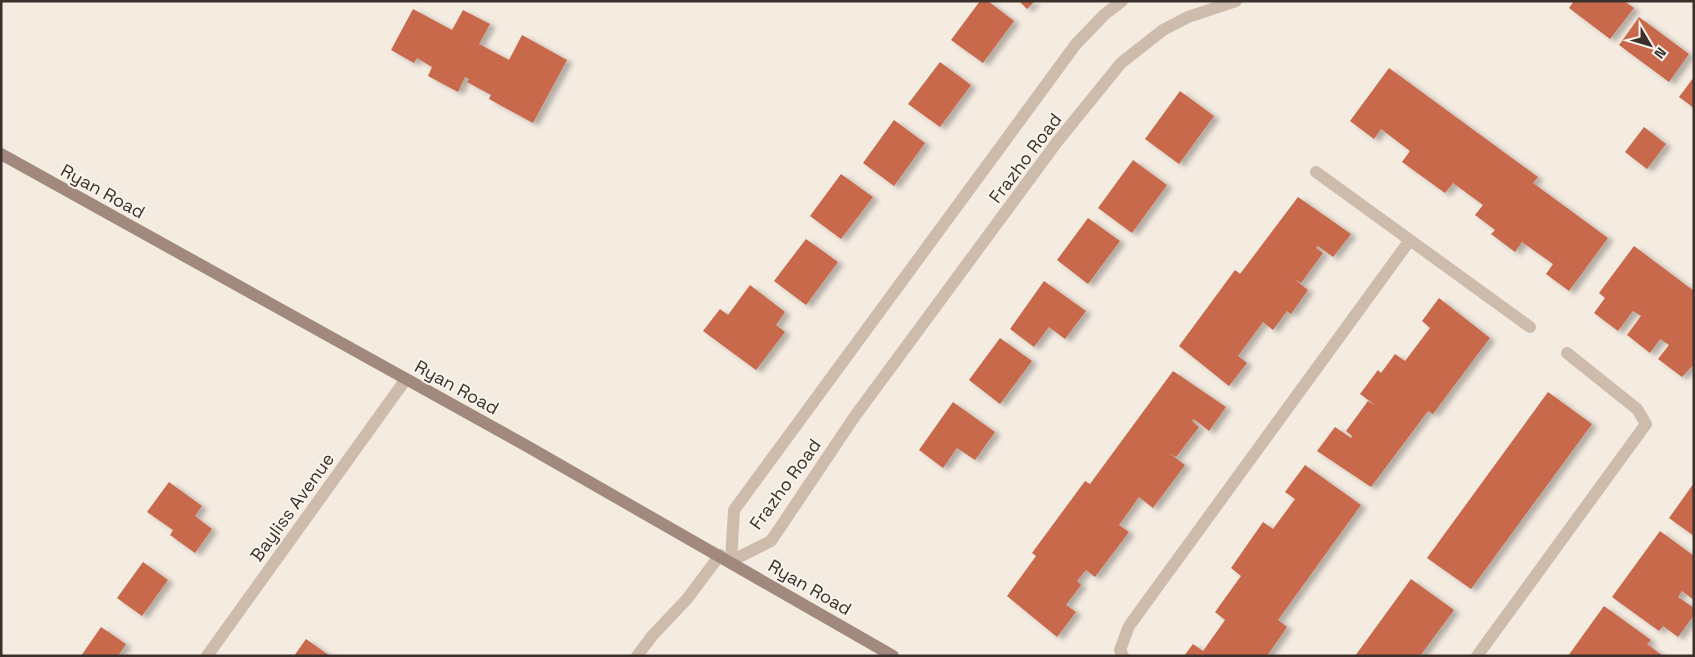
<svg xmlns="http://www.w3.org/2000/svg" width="1695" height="657" font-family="'Space Grotesk',sans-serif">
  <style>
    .building { fill: #c8694b; filter: url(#shadow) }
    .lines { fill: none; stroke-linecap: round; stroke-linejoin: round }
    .lane { stroke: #cdbbac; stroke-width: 12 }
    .street { stroke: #cdbbac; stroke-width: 12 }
    .secondary { stroke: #a18a7d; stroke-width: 12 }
    .labels { text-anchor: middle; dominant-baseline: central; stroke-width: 4; stroke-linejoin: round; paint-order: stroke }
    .street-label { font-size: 18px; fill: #3b302b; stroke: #fbf5ee }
  </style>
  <defs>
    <filter id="shadow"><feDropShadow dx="5.5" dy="3" stdDeviation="2.5" flood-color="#0004"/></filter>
  </defs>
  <rect width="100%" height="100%" fill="#f4ebe1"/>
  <path class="building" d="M 980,1 L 988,1 L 1014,21 L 983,63 L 951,40 Z
    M 1019,1 L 1035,1 L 1027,9 Z
    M 1574,1 L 1624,1 L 1634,8 L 1610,39 L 1569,8 Z
    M 413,9 L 452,30 L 463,10 L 490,24 L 479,44 L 509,60 L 522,35 L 567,60 L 533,123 L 489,99 L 491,95 L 467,82 L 469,79 L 465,77 L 458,92 L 428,76 L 432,67 L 417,58 L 414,63 L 391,50 Z
    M 1639,17 L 1689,54 L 1669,82 L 1619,45 Z
    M 940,62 L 971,85 L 940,127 L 908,104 Z
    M 1389,68 L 1538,177 L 1533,183 L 1608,238 L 1569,291 L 1546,274 L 1553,264 L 1522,242 L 1515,252 L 1491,234 L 1495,230 L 1475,215 L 1483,205 L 1453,183 L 1445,193 L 1402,162 L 1410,151 L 1381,129 L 1374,139 L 1350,121 Z
    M 1694,77 L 1694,108 L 1679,97 Z
    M 1180,91 L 1214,116 L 1179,164 L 1145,139 Z
    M 894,120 L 925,143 L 894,186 L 863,163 Z
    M 1644,127 L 1666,144 L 1647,169 L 1625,152 Z
    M 1133,160 L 1167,185 L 1132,233 L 1098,208 Z
    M 841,174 L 873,197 L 841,239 L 810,216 Z
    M 1298,197 L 1351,234 L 1333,257 L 1318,246 L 1316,248 L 1323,253 L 1301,283 L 1294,279 L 1308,290 L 1291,314 L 1287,311 L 1273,330 L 1263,322 L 1238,356 L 1247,363 L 1229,386 L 1179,346 L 1235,270 L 1240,274 Z
    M 1088,218 L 1120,241 L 1088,284 L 1057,260 Z
    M 806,239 L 838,262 L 806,305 L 774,281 Z
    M 1634,246 L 1694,291 L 1694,364 L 1682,377 L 1658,359 L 1669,345 L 1660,339 L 1650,353 L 1627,335 L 1641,316 L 1633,311 L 1618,331 L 1594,313 L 1605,298 L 1599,293 Z
    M 1044,281 L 1086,311 L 1065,339 L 1049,327 L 1034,347 L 1010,329 Z
    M 750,285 L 785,312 L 776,325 L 785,332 L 756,370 L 703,331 L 720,309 L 728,315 Z
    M 1439,298 L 1490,338 L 1433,414 L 1428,411 L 1371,487 L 1317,451 L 1335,427 L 1351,438 L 1352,436 L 1346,431 L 1368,401 L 1375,405 L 1360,394 L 1378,370 L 1381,373 L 1395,354 L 1405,361 L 1430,328 L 1422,321 Z
    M 1000,338 L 1032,361 L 1000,404 L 969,380 Z
    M 1173,371 L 1226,407 L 1209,431 L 1194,419 L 1192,421 L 1199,427 L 1176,457 L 1169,453 L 1185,465 L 1153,508 L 1139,497 L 1119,525 L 1129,532 L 1095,577 L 1086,570 L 1077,581 L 1081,585 L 1066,605 L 1076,612 L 1057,637 L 1007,596 L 1036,556 L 1032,553 L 1085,481 L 1090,484 Z
    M 1548,392 L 1592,424 L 1471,589 L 1427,558 Z
    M 953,402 L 995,432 L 975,460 L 957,448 L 943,468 L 919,450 Z
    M 1305,465 L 1361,505 L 1278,620 L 1287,627 L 1267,656 L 1184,656 L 1193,644 L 1203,651 L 1225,620 L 1215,612 L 1241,576 L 1231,568 L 1263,522 L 1273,529 L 1295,499 L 1285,492 Z
    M 169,482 L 202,506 L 195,516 L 212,529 L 195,553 L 170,535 L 173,530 L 147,512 Z
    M 1694,483 L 1694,536 L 1669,518 Z
    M 1660,531 L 1694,556 L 1694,600 L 1682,591 L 1678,597 L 1694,608 L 1694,615 L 1678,637 L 1663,626 L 1659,631 L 1612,597 Z
    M 143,562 L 168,580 L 142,616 L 117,598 Z
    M 1411,579 L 1454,610 L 1420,656 L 1355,656 Z
    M 1604,606 L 1651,640 L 1647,644 L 1663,656 L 1568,656 Z
    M 101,627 L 126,644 L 118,656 L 81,656 Z
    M 306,639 L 330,656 L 294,656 Z"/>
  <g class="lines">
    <path class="lane" d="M 1316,172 L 1530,327
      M 637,656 L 652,636 L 687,599 L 720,555
      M 1123,656 L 1120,650 L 1129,626 L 1410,240
      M 1477,656 L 1646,424 L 1637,409 L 1567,353"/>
    <path class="street" d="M 731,561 L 771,541 L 855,416 L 1057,142 L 1121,63 L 1163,30 L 1188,17 L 1236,1
      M 731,561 L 734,510 L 1076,44 L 1105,14 L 1122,1
      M 207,656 L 406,379"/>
    <path class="secondary" d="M 1,154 L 525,445 L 893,656"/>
  </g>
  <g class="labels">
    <g class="street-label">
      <text transform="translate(1025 158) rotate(-53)">Frazho Road</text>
      <text transform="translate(103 191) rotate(29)">Ryan Road</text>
      <text transform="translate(457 387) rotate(29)">Ryan Road</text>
      <text transform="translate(785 484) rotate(-54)">Frazho Road</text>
      <text transform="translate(292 507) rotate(-54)">Bayliss Avenue</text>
      <text transform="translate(810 587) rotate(30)">Ryan Road</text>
    </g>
  </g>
  <rect width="1695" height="657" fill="none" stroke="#3b302b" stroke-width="5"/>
  <g transform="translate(1650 45) rotate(128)" stroke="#fbf5ee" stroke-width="4" paint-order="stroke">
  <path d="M0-4L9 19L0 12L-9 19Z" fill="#3b302b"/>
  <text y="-8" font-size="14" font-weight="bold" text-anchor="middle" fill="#3b302b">N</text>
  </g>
</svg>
